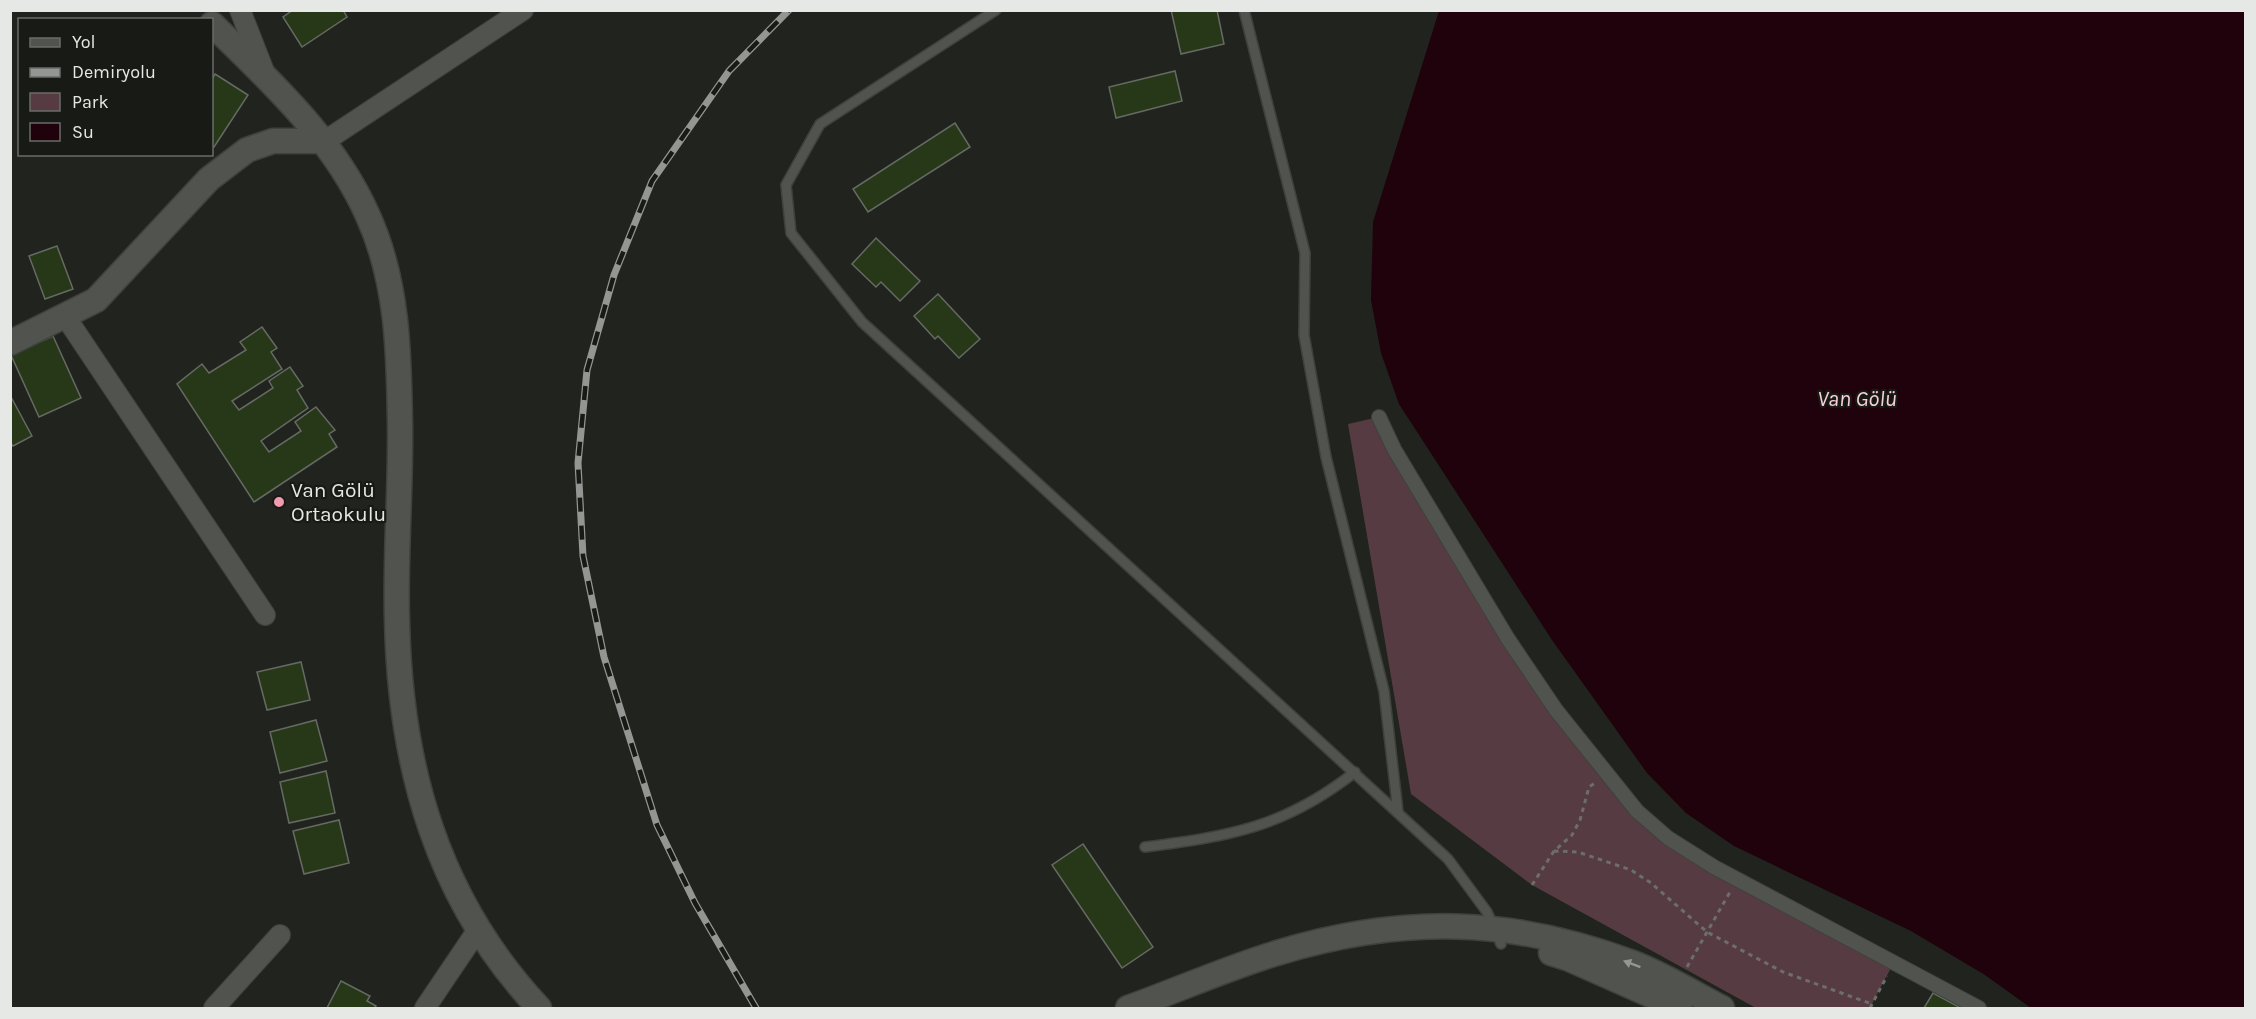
<svg xmlns="http://www.w3.org/2000/svg" width="2256" height="1019" font-family="Karla,sans-serif">
  <style>
    .green { fill: #563c42 }
    .water { fill: #1f020b }
    .building { fill: #273819; stroke: #676a64; stroke-width: 1.5 }
    .lines { fill: none; stroke-linecap: round; stroke-linejoin: round }
    .service-casing { stroke: #3f413d; stroke-width: 12 }
    .pedestrian-casing { stroke: #3f413d; stroke-width: 16 }
    .minor-casing { stroke: #3f413d; stroke-width: 22 }
    .tertiary-casing { stroke: #3f413d; stroke-width: 27 }
    .path { stroke: #6c6e6a; stroke-width: 3; stroke-dasharray: 4.5 4.5; stroke-linecap: butt }
    .service { stroke: #50534e; stroke-width: 9 }
    .pedestrian { stroke: #50534e; stroke-width: 14 }
    .minor { stroke: #50534e; stroke-width: 20 }
    .tertiary { stroke: #50534e; stroke-width: 24 }
    .rail-casing { stroke: #939692; stroke-width: 7 }
    .rail { stroke: #171a15; stroke-width: 4.5; stroke-dasharray: 14; stroke-linecap: butt }
    .oneway { fill: #949692 }
    .poi-dot { fill: #f29ab0; stroke: #171a15; stroke-width: 2 }
    .labels { text-anchor: middle; dominant-baseline: central; stroke-width: 4.5; stroke-linejoin: round; paint-order: stroke }
    .poi-label { font-size: 21px; fill: #e6e8e5; stroke: #171a15; text-anchor: start }
    .water-label { font-size: 22px; font-style: italic; fill: #fcd0da; stroke: #171a15 }
  </style>
  <rect width="100%" height="100%" fill="#20231e"/>
  <path class="green" d="M 1379,417 L 1556,710 L 1668,838 L 1894,962 L 1870,1008 L 1756,1008 L 1532,885 L 1411,794 L 1348,424 Z"/>
  <path class="water" d="M 1439,11 L 2245,11 L 2245,1008 L 2031,1008 L 1985,975 L 1911,931 L 1734,846 L 1686,813 L 1647,773 L 1552,640 L 1399,404 L 1381,353 L 1371,300 L 1373,222 Z"/>
  <path class="building" d="M 293,10 L 343,10 L 347,17 L 302,47 L 283,17 Z
    M 1171,10 L 1217,10 L 1224,44 L 1181,54 Z
    M 1175,71 L 1182,101 L 1116,118 L 1109,87 Z
    M 215,74 L 248,95 L 214,147 L 212,146 L 212,80 Z
    M 955,123 L 970,147 L 868,212 L 853,189 Z
    M 876,238 L 920,281 L 900,301 L 881,282 L 876,287 L 852,264 Z
    M 57,246 L 73,289 L 45,299 L 29,256 Z
    M 938,294 L 980,339 L 959,358 L 938,336 L 935,339 L 914,316 Z
    M 262,327 L 277,348 L 271,352 L 282,369 L 232,401 L 239,410 L 273,388 L 269,381 L 290,367 L 303,386 L 297,390 L 308,408 L 261,441 L 269,452 L 301,431 L 295,422 L 316,407 L 335,430 L 329,434 L 337,447 L 254,502 L 177,384 L 202,364 L 209,373 L 246,350 L 240,342 Z
    M 53,336 L 81,398 L 39,417 L 11,355 Z
    M 11,397 L 32,436 L 13,446 L 10,442 Z
    M 301,662 L 310,700 L 267,710 L 257,672 Z
    M 316,720 L 327,761 L 280,773 L 270,732 Z
    M 326,771 L 335,813 L 289,823 L 280,782 Z
    M 339,820 L 349,863 L 304,874 L 293,831 Z
    M 1083,844 L 1153,947 L 1122,968 L 1052,865 Z
    M 341,981 L 370,996 L 367,1001 L 376,1006 L 374,1008 L 327,1008 Z
    M 1933,993 L 1961,1008 L 1924,1008 Z"/>
  <g class="lines">
    <defs>
      <path id="service" d="M 996,10 L 820,124 L 786,185 L 791,233 L 862,322 L 1448,859 L 1487,912 L 1501,944
        M 1244,10 L 1305,253 L 1304,335 L 1326,457 L 1384,691 L 1398,812
        M 1145,847 C 1231,836 1285,827 1355,772"/>
      <path id="pedestrian" d="M 1379,417 L 1394,449 L 1508,639 L 1556,710 L 1637,811 L 1668,838 L 1714,867 L 1979,1008"/>
      <path id="minor" d="M 240,10 L 265,74
        M 325,141 L 523,10
        M 65,316 L 265,615
        M 214,1008 L 280,935
        M 425,1008 L 477,931"/>
      <path id="tertiary" d="M 212,24 C 271,82 334,139 368,216 C 398,282 399,354 400,424 C 401,490 395,555 397,620 C 400,767 437,899 539,1008
        M 10,343 L 96,300 L 209,179 L 247,150 L 273,141 L 325,141
        M 1551,953 L 1567,958 L 1680,1008
        M 1128,1008 C 1178,990 1227,968 1277,953 C 1402,915 1511,917 1633,963 C 1664,975 1693,993 1722,1008"/>
    </defs>
    <use href="#service" class="service-casing"/>
    <use href="#pedestrian" class="pedestrian-casing"/>
    <use href="#minor" class="minor-casing"/>
    <use href="#tertiary" class="tertiary-casing"/>
    <path class="path" d="M 1554,851 L 1578,852 L 1631,870 L 1651,883 L 1707,932 L 1783,972 L 1872,1004
      M 1532,885 L 1554,851 L 1572,835 L 1580,820 L 1589,787 L 1595,783
      M 1687,967 L 1730,892
      M 1870,1008 L 1887,976"/>
    <use href="#service" class="service"/>
    <use href="#pedestrian" class="pedestrian"/>
    <use href="#minor" class="minor"/>
    <use href="#tertiary" class="tertiary"/>
    <defs>
      <path id="rail" d="M 756,1008 L 695,903 L 657,825 L 604,657 L 583,556 L 578,463 L 587,370 L 614,275 L 652,181 L 729,71 L 789,10"/>
    </defs>
    <use href="#rail" class="rail-casing"/>
    <use href="#rail" class="rail"/>
  </g>
  <defs><path id="oneway-solid" d="M-6-.8H1V-3.2L6.5 0L1 3.2V.8H-6Z" transform="scale(1.5)"/></defs>
  <use class="oneway" href="#oneway-solid" transform="translate(1632 964) rotate(-159)"/>
  <circle class="poi-dot" cx="279" cy="502" r="6"/>
  <g class="labels">
    <g class="poi-label">
      <text x="291" y="490">Van Gölü<tspan x="291" dy="24">Ortaokulu</tspan></text>
    </g>
    <g class="water-label">
      <text x="1857" y="399">Van Gölü</text>
    </g>
  </g>
  <rect width="2256" height="1019" fill="none" stroke="#e6e8e5" stroke-width="24"/>
  <rect x="18" y="18" width="195" height="138" fill="#171a15" stroke="#6a6c68" stroke-width="1.5"/>
  <rect x="30" y="38" width="30" height="9" fill="#50534e" stroke="#6a6c68" stroke-width="1.5"/>
  <text x="72" y="48" font-size="18" fill="#e6e8e5">Yol</text>
  <rect x="30" y="68" width="30" height="9" fill="#939692" stroke="#6a6c68" stroke-width="1.5"/>
  <text x="72" y="78" font-size="18" fill="#e6e8e5">Demiryolu</text>
  <rect x="30" y="93" width="30" height="18" fill="#563c42" stroke="#6a6c68" stroke-width="1.5"/>
  <text x="72" y="108" font-size="18" fill="#e6e8e5">Park</text>
  <rect x="30" y="123" width="30" height="18" fill="#1f020b" stroke="#6a6c68" stroke-width="1.5"/>
  <text x="72" y="138" font-size="18" fill="#e6e8e5">Su</text>
</svg>
